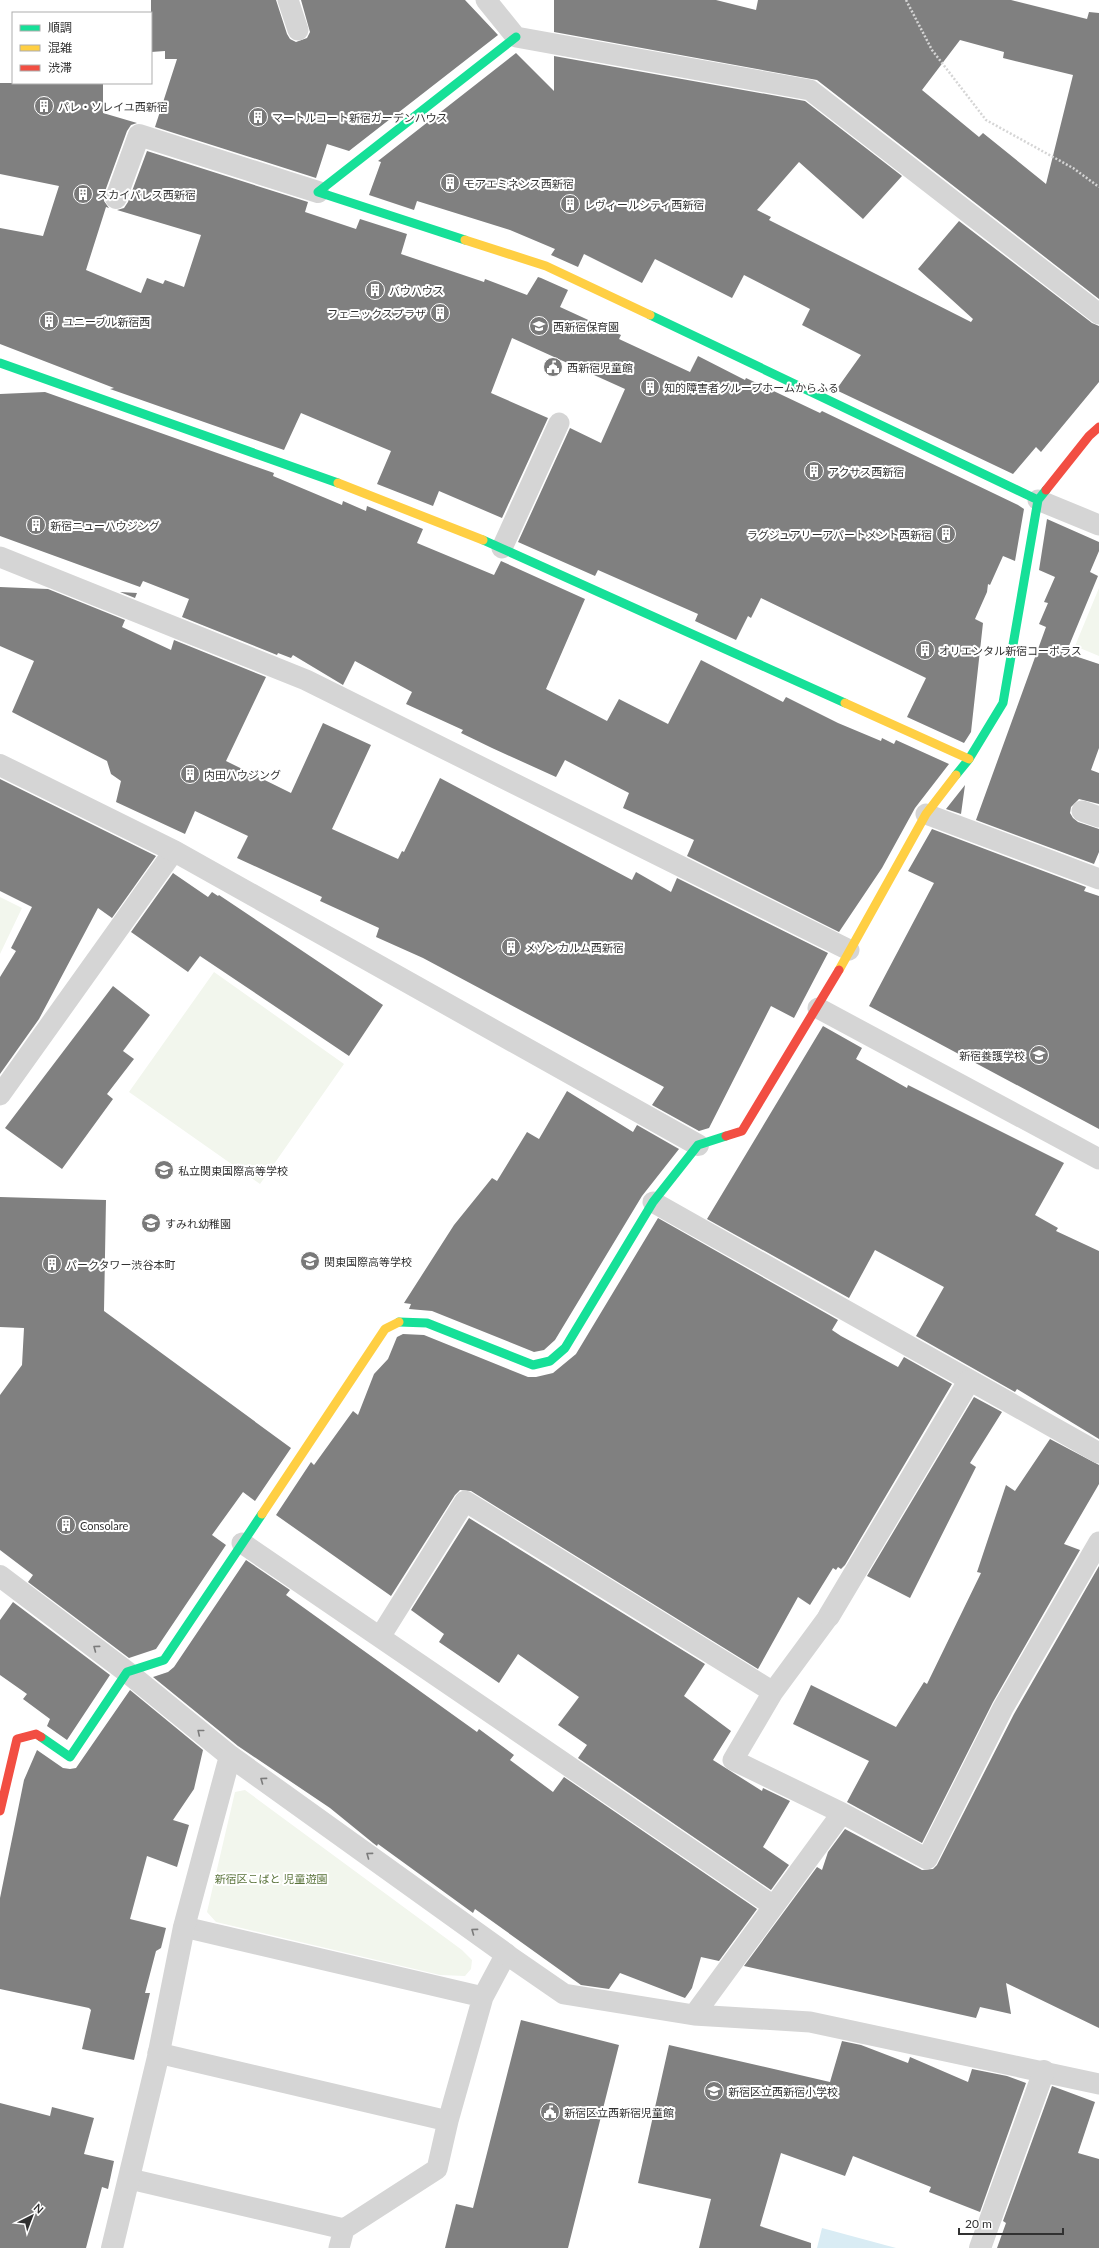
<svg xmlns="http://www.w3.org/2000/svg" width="1099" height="2248" font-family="Lato,'Noto Sans JP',sans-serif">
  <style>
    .green { fill: #f2f6ed }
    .water { fill: #d9ecf4 }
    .building { fill: #808080; fill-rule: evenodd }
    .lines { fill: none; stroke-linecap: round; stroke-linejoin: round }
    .path { stroke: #d5d5d5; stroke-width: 2.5; stroke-dasharray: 2 2; stroke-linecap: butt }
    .lane { stroke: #d5d5d5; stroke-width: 21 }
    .street { stroke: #d5d5d5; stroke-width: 22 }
    .fast { stroke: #16e098; stroke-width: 9 }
    .slow { stroke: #ffcf43; stroke-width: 9 }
    .jam { stroke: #f24e42; stroke-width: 9 }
    .oneway { stroke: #7b7b7b }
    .labels { text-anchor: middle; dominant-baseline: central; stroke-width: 4; stroke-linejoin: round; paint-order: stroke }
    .poi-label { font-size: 11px; fill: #313131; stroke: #fff; text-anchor: start }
    .park-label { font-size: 11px; fill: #587239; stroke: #fff }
  </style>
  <rect width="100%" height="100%" fill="#fff"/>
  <path class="green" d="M 1099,588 L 1099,656 L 1075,646 Z
    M 0,897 L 22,908 L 0,954 Z
    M 214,972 L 344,1064 L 260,1184 L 129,1092 Z
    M 245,1790 L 462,1950 L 472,1960 L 471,1969 L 465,1976 L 440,1975 L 216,1922 L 207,1912 L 235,1792 Z"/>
  <path class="water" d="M 822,2228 L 896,2248 L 817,2248 Z"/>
  <path class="building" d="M 151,0 L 276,0 L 287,34 L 290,39 L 296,42 L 307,38 L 310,32 L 301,0 L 465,0 L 498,35 L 349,151 L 327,144 L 316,178 L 155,127 L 177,59 L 165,59 L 165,51 L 151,52 Z
    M 554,0 L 716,0 L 756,10 L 758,0 L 1011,0 L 1087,19 L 1089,12 L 1099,13 L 1099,299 L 817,80 L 554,32 ZM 960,40 L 1004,52 L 1003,58 L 1073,75 L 1046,184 L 983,133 L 979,137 L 922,90 Z
    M 516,53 L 554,91 L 554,56 L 805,101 L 902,176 L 863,219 L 799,162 L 757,210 L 771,217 L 769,220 L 971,322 L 973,319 L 918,269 L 959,221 L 1092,323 L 1099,326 L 1099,382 L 1041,452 L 1036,447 L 1013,474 L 836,390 L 861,355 L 802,325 L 810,309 L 744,275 L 732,298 L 655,259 L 642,283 L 584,254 L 578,267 L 551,255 L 555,249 L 510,230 L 417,201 L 414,210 L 369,195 L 381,162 L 378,161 Z
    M 0,83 L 103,83 L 103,113 L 137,123 L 131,125 L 127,131 L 104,194 L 104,201 L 109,208 L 106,207 L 86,270 L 141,293 L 147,278 L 163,284 L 165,280 L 184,287 L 201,235 L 117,210 L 124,208 L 128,202 L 147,151 L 308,202 L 305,212 L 356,229 L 360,219 L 407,234 L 401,254 L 484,282 L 485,279 L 527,295 L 538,277 L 541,278 L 568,290 L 560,307 L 621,335 L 619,339 L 690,372 L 698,356 L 745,380 L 746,378 L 820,413 L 822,411 L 1018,505 L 1024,509 L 1015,561 L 1003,556 L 990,585 L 988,584 L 987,592 L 975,619 L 983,623 L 971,732 L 964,743 L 907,717 L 926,678 L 761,598 L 751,618 L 748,616 L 736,640 L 695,621 L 698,614 L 598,570 L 595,576 L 518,542 L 570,428 L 601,443 L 625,389 L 512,338 L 491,393 L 548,418 L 502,518 L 439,491 L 433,506 L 377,484 L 391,451 L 301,413 L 284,450 L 110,389 L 114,388 L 0,344 L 0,228 L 43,236 L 59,186 L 0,174 Z
    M 45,392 L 274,473 L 273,476 L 342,505 L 343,501 L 366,511 L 367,506 L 423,529 L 417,543 L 494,575 L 501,561 L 585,599 L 546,689 L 607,721 L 619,699 L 668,724 L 701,660 L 783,702 L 786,697 L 838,723 L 881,741 L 882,738 L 894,744 L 896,740 L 949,764 L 915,808 L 882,868 L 839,932 L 687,856 L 694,840 L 623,808 L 629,793 L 565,760 L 556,777 L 492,748 L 461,733 L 463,730 L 406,704 L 412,692 L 355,661 L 343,685 L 293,655 L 291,658 L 278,653 L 277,655 L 182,617 L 189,599 L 143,581 L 140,587 L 0,536 L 0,394 Z
    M 1047,519 L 1099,542 L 1099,551 L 1090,572 L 1098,576 L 1066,653 L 1099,664 L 1099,748 L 1091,770 L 1099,773 L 1099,804 L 1079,799 L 1071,807 L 1070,813 L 1073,818 L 1078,822 L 1099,829 L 1099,852 L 1094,864 L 976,820 L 1046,627 L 1039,624 L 1048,603 L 1044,602 L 1055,577 L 1039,570 Z
    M 0,587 L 48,589 L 125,620 L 122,627 L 171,650 L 174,640 L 266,677 L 226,761 L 291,793 L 323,723 L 371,745 L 332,829 L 398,859 L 402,851 L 404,852 L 440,778 L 632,880 L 636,872 L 671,892 L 677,878 L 828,953 L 794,1018 L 771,1006 L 709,1128 L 699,1131 L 652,1105 L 664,1087 L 423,958 L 376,937 L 379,928 L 320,901 L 322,897 L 237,858 L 248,836 L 195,811 L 185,834 L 116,802 L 121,781 L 111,774 L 107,761 L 12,712 L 34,661 L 0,646 Z
    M 120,592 L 137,593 L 135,598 Z
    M 0,779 L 156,856 L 112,918 L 98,908 L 39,1019 L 0,1074 L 0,977 L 16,951 L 11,948 L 32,907 L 0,891 Z
    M 965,785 L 961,814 L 946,809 Z
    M 932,829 L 1086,887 L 1084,891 L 1099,896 L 1099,1129 L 869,1006 L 934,883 L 908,871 Z
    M 173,873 L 208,897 L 212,892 L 218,896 L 219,895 L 383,1005 L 349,1056 L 200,956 L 188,972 L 131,932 Z
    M 113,986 L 150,1015 L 123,1051 L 134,1059 L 107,1094 L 113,1099 L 62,1169 L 5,1128 Z
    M 823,1026 L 862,1048 L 856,1059 L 907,1088 L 908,1085 L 1064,1163 L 1035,1215 L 1058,1228 L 1056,1231 L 1099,1251 L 1099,1439 L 1017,1389 L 1015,1392 L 916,1336 L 944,1287 L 875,1250 L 849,1298 L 707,1219 Z
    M 567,1091 L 633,1132 L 637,1125 L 679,1149 L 642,1196 L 555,1340 L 544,1350 L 534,1352 L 432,1311 L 409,1309 L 411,1304 L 404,1303 L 454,1225 L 492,1178 L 497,1181 L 527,1132 L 539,1139 Z
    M 0,1197 L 106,1200 L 104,1311 L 291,1448 L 255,1501 L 243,1492 L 212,1535 L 226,1545 L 156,1649 L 129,1658 L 28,1582 L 33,1575 L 0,1550 L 0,1395 L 22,1365 L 24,1328 L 0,1327 Z
    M 658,1218 L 838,1320 L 832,1330 L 841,1336 L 898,1367 L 904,1357 L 952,1384 L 845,1565 L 841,1569 L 838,1567 L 836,1570 L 833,1568 L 810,1605 L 798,1597 L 758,1669 L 471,1491 L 460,1490 L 455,1495 L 391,1596 L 276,1515 L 311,1462 L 314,1465 L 353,1411 L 358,1415 L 374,1374 L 388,1359 L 397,1337 L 403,1334 L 424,1335 L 528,1377 L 536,1377 L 553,1373 L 576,1354 Z
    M 974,1397 L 1002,1412 L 970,1463 L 976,1467 L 910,1598 L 867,1576 Z
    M 1050,1439 L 1099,1465 L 1099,1484 L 1064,1544 L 1080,1550 L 993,1702 L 922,1843 L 847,1802 L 869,1761 L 793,1724 L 811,1685 L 896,1727 L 924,1682 L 927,1684 L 981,1573 L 977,1572 L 1006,1485 L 1015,1491 Z
    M 469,1518 L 705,1664 L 684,1696 L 731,1731 L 713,1760 L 762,1791 L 763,1788 L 790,1801 L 763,1847 L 789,1865 L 771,1890 L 578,1758 L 587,1745 L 558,1725 L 579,1697 L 518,1654 L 499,1683 L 439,1642 L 444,1634 L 411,1610 Z
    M 246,1560 L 290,1590 L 286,1595 L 477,1732 L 479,1729 L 514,1755 L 510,1760 L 553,1792 L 564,1777 L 757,1909 L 719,1961 L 701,1957 L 692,1988 L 685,1998 L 620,1973 L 609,1989 L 581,1985 L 475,1909 L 473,1913 L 378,1844 L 377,1846 L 373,1843 L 330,1808 L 238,1746 L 153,1677 L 168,1672 L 174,1667 Z
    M 1099,1566 L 1099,2028 L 1006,1983 L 1011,2014 L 980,2007 L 976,2018 L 744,1966 L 817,1867 L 822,1870 L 828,1852 L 845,1829 L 922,1870 L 933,1869 L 937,1865 L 1014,1714 Z
    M 13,1602 L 110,1675 L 67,1740 L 47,1726 L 50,1719 L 23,1699 L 27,1694 L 0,1675 L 0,1620 Z
    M 130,1690 L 203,1750 L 194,1789 L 173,1820 L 189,1825 L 177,1867 L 147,1856 L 130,1919 L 166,1928 L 161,1948 L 156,1951 L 145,1993 L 150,1993 L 134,2060 L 82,2049 L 91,2010 L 89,2008 L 0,1989 L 0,1898 L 24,1780 L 37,1750 L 63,1768 L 70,1769 L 76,1768 Z
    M 521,2020 L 619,2045 L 568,2248 L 445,2248 L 456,2204 L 473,2208 Z
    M 842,2041 L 861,2045 L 908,2063 L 910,2057 L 968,2082 L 972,2069 L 1007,2076 L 1026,2083 L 980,2212 L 929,2192 L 931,2187 L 853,2156 L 845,2176 L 781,2153 L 760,2226 L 811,2243 L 811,2248 L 699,2248 L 711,2199 L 638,2183 L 669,2045 L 830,2082 Z
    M 1052,2086 L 1095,2102 L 1078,2153 L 1099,2159 L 1099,2248 L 997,2248 L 1006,2223 L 1003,2221 Z
    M 0,2103 L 50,2116 L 52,2107 L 94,2118 L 84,2154 L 114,2161 L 108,2189 L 102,2187 L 86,2248 L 0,2248 Z"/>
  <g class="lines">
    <path class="path" d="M 906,0 L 932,50 L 986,120 L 1073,168 L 1099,187"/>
    <path class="lane" d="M 288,0 L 298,30
      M 486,0 L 516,37 L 810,90 L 1099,314
      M 1038,500 L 1099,525
      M 502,548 L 559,423
      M 0,557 L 306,680 L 849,950
      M 1082,811 L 1099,817
      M 926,814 L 1099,879
      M 818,1008 L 1099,1159
      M 0,1095 L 174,851
      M 653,1202 L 1099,1453
      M 242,1543 L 772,1905
      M 829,1616 L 773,1692 L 733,1760 L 842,1813 L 927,1859 L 1003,1708 L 1099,1542
      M 380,1637 L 465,1501 L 773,1692
      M 184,1927 L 483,1997
      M 694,2015 L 842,1813
      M 158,2053 L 448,2121
      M 130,2179 L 344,2229
      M 339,2248 L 344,2229 L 437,2169 L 448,2121 L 483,1997 L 506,1954 L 564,1994 L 694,2015 L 810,2022 L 1099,2084"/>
    <path class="street" d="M 116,198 L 139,135 L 318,192
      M 0,765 L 174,851 L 698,1145
      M 0,1576 L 127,1672 L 230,1756 L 506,1954
      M 829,1616 L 969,1381
      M 112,2248 L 158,2057 L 184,1927 L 230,1756
      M 980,2248 L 1044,2071"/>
    <path class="fast" d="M 465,240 L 318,192 L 516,37
      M 650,315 L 1038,500
      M 0,363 L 338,483
      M 483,540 L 845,703
      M 956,775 L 969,759 L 1003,703 L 1038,500 L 1046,490
      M 399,1322 L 427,1323 L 533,1365 L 550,1361 L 565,1348 L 653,1202 L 698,1145 L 726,1136
      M 41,1737 L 70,1757 L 127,1672 L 164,1660 L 262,1514"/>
    <path class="slow" d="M 465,240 L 546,266 L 650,315
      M 338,483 L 483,540
      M 845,703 L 969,759
      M 839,970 L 926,814 L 956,775
      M 262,1514 L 385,1329 L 399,1322"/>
    <path class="jam" d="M 1046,490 L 1089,436 L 1099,427
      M 726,1136 L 742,1131 L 839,970
      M 0,1811 L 17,1739 L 36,1734 L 41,1737"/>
  </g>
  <defs><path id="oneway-chevron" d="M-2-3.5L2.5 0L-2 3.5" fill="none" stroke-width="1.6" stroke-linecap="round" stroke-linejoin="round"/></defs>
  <g class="oneway">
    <use href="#oneway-chevron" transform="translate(96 1648) rotate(-143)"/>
    <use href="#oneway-chevron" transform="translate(200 1732) rotate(-141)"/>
    <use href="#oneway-chevron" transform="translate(263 1780) rotate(-144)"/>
    <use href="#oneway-chevron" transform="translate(369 1855) rotate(-144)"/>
    <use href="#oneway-chevron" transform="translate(474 1931) rotate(-144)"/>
  </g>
  <defs>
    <symbol id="building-disc" viewBox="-11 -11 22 22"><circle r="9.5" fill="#797979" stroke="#fff"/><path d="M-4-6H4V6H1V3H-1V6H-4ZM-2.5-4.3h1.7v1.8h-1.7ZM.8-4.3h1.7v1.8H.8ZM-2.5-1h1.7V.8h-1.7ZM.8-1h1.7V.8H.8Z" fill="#fff"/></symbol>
    <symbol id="school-disc" viewBox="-11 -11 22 22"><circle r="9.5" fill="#797979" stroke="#fff"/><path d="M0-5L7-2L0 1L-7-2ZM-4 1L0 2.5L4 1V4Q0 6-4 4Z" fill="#fff"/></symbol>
    <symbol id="civic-disc" viewBox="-11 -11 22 22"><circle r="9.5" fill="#797979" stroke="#fff"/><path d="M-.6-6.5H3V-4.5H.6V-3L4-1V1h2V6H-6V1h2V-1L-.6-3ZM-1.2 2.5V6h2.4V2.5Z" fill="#fff"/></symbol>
  </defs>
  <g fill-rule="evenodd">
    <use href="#building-disc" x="33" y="95" width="22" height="22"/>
    <use href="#building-disc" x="247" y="106" width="22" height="22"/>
    <use href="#building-disc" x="439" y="172" width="22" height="22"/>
    <use href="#building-disc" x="72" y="183" width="22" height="22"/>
    <use href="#building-disc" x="559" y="193" width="22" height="22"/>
    <use href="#building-disc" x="364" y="279" width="22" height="22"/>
    <use href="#building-disc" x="429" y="302" width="22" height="22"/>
    <use href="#building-disc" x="38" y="310" width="22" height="22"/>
    <use href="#school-disc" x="528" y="315" width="22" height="22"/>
    <use href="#civic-disc" x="542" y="356" width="22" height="22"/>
    <use href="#building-disc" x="639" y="376" width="22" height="22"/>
    <use href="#building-disc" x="803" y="460" width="22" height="22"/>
    <use href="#building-disc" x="25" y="514" width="22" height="22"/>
    <use href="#building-disc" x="935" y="523" width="22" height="22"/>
    <use href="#building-disc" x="914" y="639" width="22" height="22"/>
    <use href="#building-disc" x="179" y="763" width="22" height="22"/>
    <use href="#building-disc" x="500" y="936" width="22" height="22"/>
    <use href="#school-disc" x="1028" y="1044" width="22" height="22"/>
    <use href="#school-disc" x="153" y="1159" width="22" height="22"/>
    <use href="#school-disc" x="140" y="1212" width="22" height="22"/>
    <use href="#school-disc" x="299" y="1250" width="22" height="22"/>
    <use href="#building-disc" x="41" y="1253" width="22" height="22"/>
    <use href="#building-disc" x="55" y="1514" width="22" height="22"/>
    <use href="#school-disc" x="703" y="2080" width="22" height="22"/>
    <use href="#civic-disc" x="539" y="2101" width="22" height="22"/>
  </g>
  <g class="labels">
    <g class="poi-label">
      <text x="58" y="106">パレ・ソレイユ西新宿</text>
      <text x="272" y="117">マートルコート新宿ガーデンハウス</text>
      <text x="464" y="183">モアエミネンス西新宿</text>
      <text x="97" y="194">スカイパレス西新宿</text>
      <text x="584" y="204">レヴィールシティ西新宿</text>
      <text x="389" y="290">バウハウス</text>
      <text x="426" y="313" text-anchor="end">フェニックスプラザ</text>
      <text x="63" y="321">ユニーブル新宿西</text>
      <text x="553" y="326">西新宿保育園</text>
      <text x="567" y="367">西新宿児童館</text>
      <text x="664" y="387">知的障害者グループホームからふる</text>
      <text x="828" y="471">アクサス西新宿</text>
      <text x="50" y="525">新宿ニューハウジング</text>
      <text x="932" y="534" text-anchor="end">ラグジュアリーアパートメント西新宿</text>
      <text x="939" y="650">オリエンタル新宿コーポラス</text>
      <text x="204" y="774">内田ハウジング</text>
      <text x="525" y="947">メゾンカルム西新宿</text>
      <text x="1025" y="1055" text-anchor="end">新宿養護学校</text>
      <text x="178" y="1170">私立関東国際高等学校</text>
      <text x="165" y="1223">すみれ幼稚園</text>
      <text x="324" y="1261">関東国際高等学校</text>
      <text x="66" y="1264">パークタワー渋谷本町</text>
      <text x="80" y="1525">Consolare</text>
      <text x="728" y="2091">新宿区立西新宿小学校</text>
      <text x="564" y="2112">新宿区立西新宿児童館</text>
    </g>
    <g class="park-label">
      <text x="271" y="1878">新宿区こばと 児童遊園</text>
    </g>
  </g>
  <rect x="12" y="12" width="140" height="72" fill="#ffffff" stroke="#adadad"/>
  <rect x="20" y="25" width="20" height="6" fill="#16e098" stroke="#adadad"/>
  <text x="48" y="32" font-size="12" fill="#313131">順調</text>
  <rect x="20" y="45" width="20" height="6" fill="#ffcf43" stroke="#adadad"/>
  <text x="48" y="52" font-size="12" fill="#313131">混雑</text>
  <rect x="20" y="65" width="20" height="6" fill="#f24e42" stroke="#adadad"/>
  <text x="48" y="72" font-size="12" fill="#313131">渋滞</text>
  <g transform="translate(32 2216) rotate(42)" stroke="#ffffff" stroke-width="3" paint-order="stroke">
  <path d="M0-3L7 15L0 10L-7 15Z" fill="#313131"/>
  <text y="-6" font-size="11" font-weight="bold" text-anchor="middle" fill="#313131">N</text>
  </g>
  <path d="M959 2228v6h104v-6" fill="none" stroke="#313131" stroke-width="2"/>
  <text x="965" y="2228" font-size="12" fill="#313131" stroke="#ffffff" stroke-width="3" paint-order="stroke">20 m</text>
</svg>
